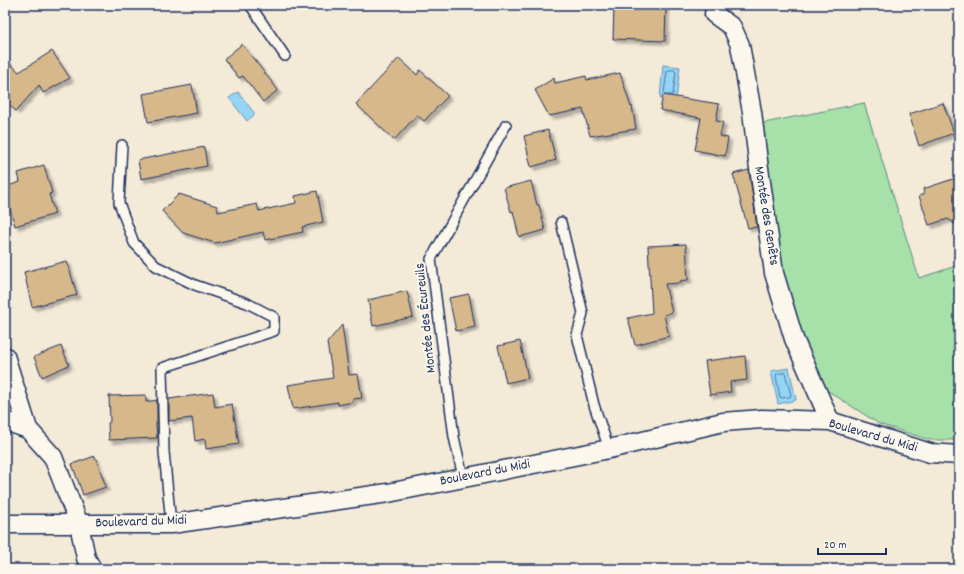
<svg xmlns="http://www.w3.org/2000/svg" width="964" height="574" font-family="Dekko,sans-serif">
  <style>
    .green { fill: #a5e1a8; stroke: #608883 }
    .water { fill: #94d5f5; stroke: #6493b9 }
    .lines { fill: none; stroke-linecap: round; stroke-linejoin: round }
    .shore { stroke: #4b719a; stroke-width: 1 }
    .building { fill: #d6b88a; stroke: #1b2f5e; filter: url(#shadow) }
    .lane-casing { stroke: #1b2f5e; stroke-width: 12 }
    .street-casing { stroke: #1b2f5e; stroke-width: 21 }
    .lane { stroke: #fbf7ec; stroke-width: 9 }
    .street { stroke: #fbf7ec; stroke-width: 18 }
    .labels { text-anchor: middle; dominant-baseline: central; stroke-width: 4; stroke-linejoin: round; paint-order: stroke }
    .street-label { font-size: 14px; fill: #1b2f5e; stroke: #fbf7ec }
  </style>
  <defs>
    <filter id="shadow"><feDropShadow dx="3.5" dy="3.5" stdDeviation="1" flood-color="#0004"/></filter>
  </defs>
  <rect width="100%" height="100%" fill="#f4ead8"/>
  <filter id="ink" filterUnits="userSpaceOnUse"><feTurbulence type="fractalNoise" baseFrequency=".025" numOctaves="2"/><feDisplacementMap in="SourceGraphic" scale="8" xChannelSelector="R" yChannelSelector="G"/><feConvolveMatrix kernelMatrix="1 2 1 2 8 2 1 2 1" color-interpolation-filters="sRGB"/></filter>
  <g filter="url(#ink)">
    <path class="green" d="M 864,103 L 919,278 L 959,265 L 959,440 L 930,440 L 879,424 L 825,389 L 802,339 L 780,271 L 754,125 Z"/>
    <path class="water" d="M 663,65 L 680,67 L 676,100 L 660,98 Z
      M 238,92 L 255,114 L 247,121 L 229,98 Z
      M 789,368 L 796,400 L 778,404 L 771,371 Z"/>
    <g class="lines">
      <path class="shore" d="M 666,94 L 664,93 L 667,71 L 669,70 L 674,70 L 676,72 L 673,94 L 672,95 L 668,95
        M 785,373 L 791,395 L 790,397 L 782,398 L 780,397 L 776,376 L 777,374 Z"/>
    </g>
    <path class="building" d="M 614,5 L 666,5 L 665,41 L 613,39 Z
      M 242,44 L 278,90 L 263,102 L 243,76 L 239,78 L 224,59 Z
      M 52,51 L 70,78 L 43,93 L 39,85 L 16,111 L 5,101 L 5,59 L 19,72 Z
      M 399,58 L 417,75 L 420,70 L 448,96 L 424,121 L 417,115 L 394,140 L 356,104 Z
      M 620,73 L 631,107 L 632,106 L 636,129 L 590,136 L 583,109 L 549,116 L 535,90 L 554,78 L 555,83 L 586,76 L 587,80 Z
      M 192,85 L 197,113 L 148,122 L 143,94 Z
      M 663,95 L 719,104 L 716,121 L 723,122 L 720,136 L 728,138 L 725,156 L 695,150 L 701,118 L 660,110 Z
      M 943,103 L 954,133 L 919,146 L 909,114 Z
      M 548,130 L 556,160 L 531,167 L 524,136 Z
      M 204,147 L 207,166 L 141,179 L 138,160 Z
      M 44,165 L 52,193 L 49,194 L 55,214 L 15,226 L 5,192 L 5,187 L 20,182 L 18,173 Z
      M 749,170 L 757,227 L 748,228 L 733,174 Z
      M 959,177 L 959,226 L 948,219 L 929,225 L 919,196 L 924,194 L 923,189 Z
      M 531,181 L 537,205 L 539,205 L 545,230 L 519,237 L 513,211 L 511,212 L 504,188 Z
      M 317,191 L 323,222 L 302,227 L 303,232 L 265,240 L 263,232 L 215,243 L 183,233 L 162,211 L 179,194 L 217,206 L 218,212 L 257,204 L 259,211 L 296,203 L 295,196 Z
      M 686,244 L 688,280 L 680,281 L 680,283 L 665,284 L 672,312 L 664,315 L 669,336 L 635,345 L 628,318 L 652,313 L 648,246 Z
      M 67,261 L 77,295 L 32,307 L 24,272 Z
      M 407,291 L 413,317 L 373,326 L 368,300 Z
      M 469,294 L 475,327 L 456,331 L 449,298 Z
      M 342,325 L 349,375 L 358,374 L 362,398 L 353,399 L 353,402 L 338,405 L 338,402 L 293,409 L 288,385 L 333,378 L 327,343 Z
      M 520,341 L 528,378 L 506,383 L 498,346 Z
      M 61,346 L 69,365 L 42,377 L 34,357 Z
      M 745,356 L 747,380 L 730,382 L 731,392 L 710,395 L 705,361 Z
      M 213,393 L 215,407 L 232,404 L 239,444 L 206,449 L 205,439 L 195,441 L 192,418 L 169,421 L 169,399 Z
      M 146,395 L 146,402 L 157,400 L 157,423 L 156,423 L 157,438 L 109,440 L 108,423 L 110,422 L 109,396 Z
      M 95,456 L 106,487 L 83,495 L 72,464 Z"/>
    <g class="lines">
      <defs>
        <path id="lane" d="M 250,5 L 285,56
          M 122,145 L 119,203 L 134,243 L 156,266 L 195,285 L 247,303 L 274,317 L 274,331 L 162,368 L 164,452 L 171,524
          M 561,222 L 583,313 L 577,335 L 594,405 L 609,449
          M 463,477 L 454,437 L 431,259 L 506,125"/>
        <path id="street" d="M 714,14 L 732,27 L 740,45 L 752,112 L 758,161 L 774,273 L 794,339 L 830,421
          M 5,356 L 28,429
          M 5,421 L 28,429 L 53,457 L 79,524 L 86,558 L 92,569
          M 5,524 L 171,524 L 388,493 L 609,449 L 723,422 L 762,419 L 830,421 L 930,453 L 959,455"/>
      </defs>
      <use href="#lane" class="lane-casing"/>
      <use href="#street" class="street-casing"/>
      <use href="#lane" class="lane"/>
      <use href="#street" class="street"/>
    </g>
  </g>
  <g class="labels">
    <g class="street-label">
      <text transform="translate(766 216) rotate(81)">Montée des Genêts</text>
      <text transform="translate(426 318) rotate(-96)">Montée des Écureuils</text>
      <text transform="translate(873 436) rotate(16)">Boulevard du Midi</text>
      <text transform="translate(485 473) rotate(-11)">Boulevard du Midi</text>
      <text transform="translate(141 522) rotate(-2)">Boulevard du Midi</text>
    </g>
  </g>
  <rect width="964" height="574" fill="none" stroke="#fbf7ec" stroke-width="20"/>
  <rect x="10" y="10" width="944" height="554" fill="none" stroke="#1b2f5e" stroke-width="1.5" filter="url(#ink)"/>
  <path d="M818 548v6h68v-6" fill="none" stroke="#1b2f5e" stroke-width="2"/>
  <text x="824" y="548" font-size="12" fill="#1b2f5e" stroke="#fbf7ec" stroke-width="3" paint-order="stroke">20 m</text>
</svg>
